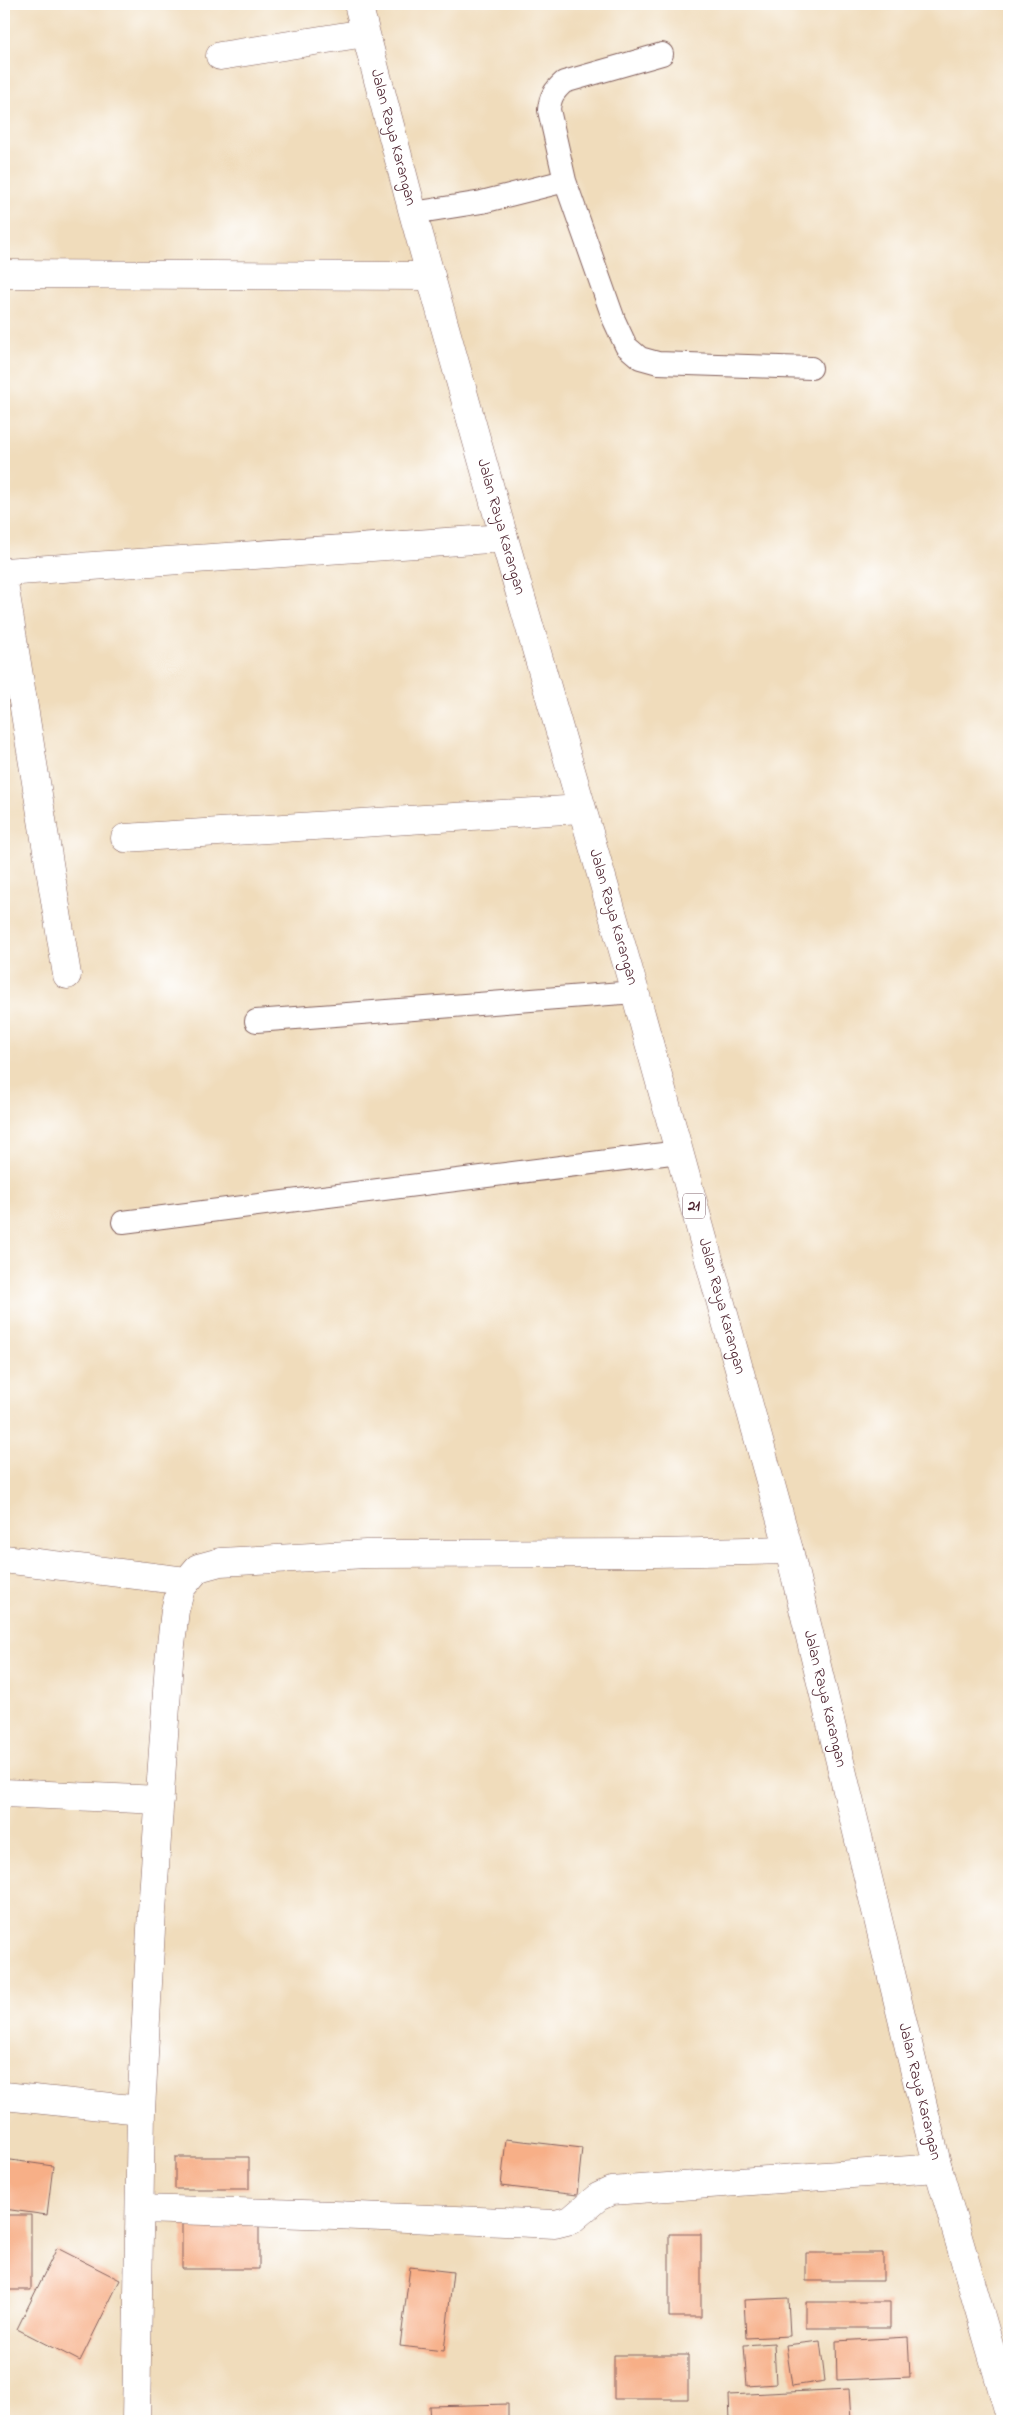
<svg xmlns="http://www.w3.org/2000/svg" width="1013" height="2425" font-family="'Indie Flower',sans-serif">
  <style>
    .building { fill: #f7af87 }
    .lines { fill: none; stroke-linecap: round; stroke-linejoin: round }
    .lane-casing { stroke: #84615d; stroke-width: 24 }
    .street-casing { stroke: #84615d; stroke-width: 29 }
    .highway-casing { stroke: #84615d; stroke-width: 29 }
    .lane { stroke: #fff; stroke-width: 22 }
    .street { stroke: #fff; stroke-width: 28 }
    .highway { stroke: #fff; stroke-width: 28 }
    .labels { text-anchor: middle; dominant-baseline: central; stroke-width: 4.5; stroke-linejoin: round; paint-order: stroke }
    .shield { fill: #fff; stroke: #80626b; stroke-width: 1 }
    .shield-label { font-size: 15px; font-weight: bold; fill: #4a1f2b }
    .street-label { font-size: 16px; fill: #4a1f2b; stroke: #fff }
  </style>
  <rect width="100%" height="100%" fill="#fff"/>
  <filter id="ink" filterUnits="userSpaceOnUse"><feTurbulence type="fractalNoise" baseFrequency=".02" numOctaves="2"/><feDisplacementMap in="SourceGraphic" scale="10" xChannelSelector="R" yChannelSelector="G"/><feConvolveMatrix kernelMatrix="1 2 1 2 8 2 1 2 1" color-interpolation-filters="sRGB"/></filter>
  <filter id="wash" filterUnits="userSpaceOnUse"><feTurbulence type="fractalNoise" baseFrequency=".0096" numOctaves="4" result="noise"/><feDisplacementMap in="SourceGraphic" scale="20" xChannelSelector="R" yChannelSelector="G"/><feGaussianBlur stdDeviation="1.12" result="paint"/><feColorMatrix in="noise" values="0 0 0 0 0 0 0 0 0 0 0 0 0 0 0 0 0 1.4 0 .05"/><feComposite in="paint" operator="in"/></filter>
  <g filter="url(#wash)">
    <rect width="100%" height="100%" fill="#f0dcbb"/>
    <g id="blocks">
      <path class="building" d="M 506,2139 L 582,2148 L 577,2195 L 501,2186 Z
        M 175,2157 L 249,2157 L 249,2189 L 175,2189 Z
        M 4,2159 L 53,2166 L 47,2215 L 4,2209 Z
        M 4,2215 L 31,2215 L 31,2290 L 4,2290 Z
        M 182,2224 L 259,2224 L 259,2269 L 182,2269 Z
        M 669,2234 L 701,2234 L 701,2317 L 669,2317 Z
        M 57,2248 L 120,2280 L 80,2361 L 17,2329 Z
        M 806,2253 L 883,2253 L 883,2281 L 806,2281 Z
        M 410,2267 L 453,2272 L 444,2351 L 400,2346 Z
        M 788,2298 L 790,2336 L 746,2338 L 744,2300 Z
        M 806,2302 L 890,2302 L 890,2328 L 806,2328 Z
        M 908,2337 L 910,2377 L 837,2380 L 836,2341 Z
        M 820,2341 L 825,2381 L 792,2386 L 786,2345 Z
        M 774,2343 L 776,2384 L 747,2386 L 744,2345 Z
        M 614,2355 L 688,2355 L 688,2399 L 614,2399 Z
        M 849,2389 L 851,2421 L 730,2421 L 729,2395 Z
        M 508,2404 L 508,2421 L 430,2421 L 429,2406 Z"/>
    </g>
  </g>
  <g filter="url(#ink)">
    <use href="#blocks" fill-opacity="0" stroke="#84615d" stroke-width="1"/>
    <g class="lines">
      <defs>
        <path id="lane" d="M 662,54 L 564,82 C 554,91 550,97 549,110 L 565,181 L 614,320 L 626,346 L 640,358 L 658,363 L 811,368
          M 413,213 L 482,202 L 565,181
          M 256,1021 L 635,992
          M 123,1222 L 679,1152"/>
        <path id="street" d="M 220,56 L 365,33
          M 4,274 L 431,276
          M 4,572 L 504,538
          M 4,583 L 67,975
          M 125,838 L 581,809
          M 4,1559 L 186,1581
          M 4,1793 L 160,1800
          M 4,2096 L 141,2110
          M 140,2209 L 334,2215 L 555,2224 L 571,2220 L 598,2197 L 611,2191 L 938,2168
          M 136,2421 L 141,2110 L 152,1911 L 169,1662 L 175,1610 L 181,1588 L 198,1568 L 220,1562 L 366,1554 L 656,1553 L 789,1550"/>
        <g id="highway">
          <path id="s1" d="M 358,4 L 413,213 L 504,538 L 635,992 L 789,1550 L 938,2168 L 1009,2413"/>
        </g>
      </defs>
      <use href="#lane" class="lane-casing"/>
      <use href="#street" class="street-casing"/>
      <use href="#highway" class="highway-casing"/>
      <use href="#lane" class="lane"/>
      <use href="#street" class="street"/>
      <use href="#highway" class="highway"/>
    </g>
  </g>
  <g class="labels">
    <rect class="shield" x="683" y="1193.5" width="22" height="25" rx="4"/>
    <g class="shield-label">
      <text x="694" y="1206">21</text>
    </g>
    <g class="street-label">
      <text stroke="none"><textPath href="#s1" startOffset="138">Jalan Raya Karangan</textPath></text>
      <text stroke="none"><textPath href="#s1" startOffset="542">Jalan Raya Karangan</textPath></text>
      <text stroke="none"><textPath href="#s1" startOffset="948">Jalan Raya Karangan</textPath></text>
      <text stroke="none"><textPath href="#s1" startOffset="1352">Jalan Raya Karangan</textPath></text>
      <text stroke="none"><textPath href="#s1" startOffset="1758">Jalan Raya Karangan</textPath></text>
      <text stroke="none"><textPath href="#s1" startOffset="2162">Jalan Raya Karangan</textPath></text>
    </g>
  </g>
  <rect width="1013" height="2425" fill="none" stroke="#fff" stroke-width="20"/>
</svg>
